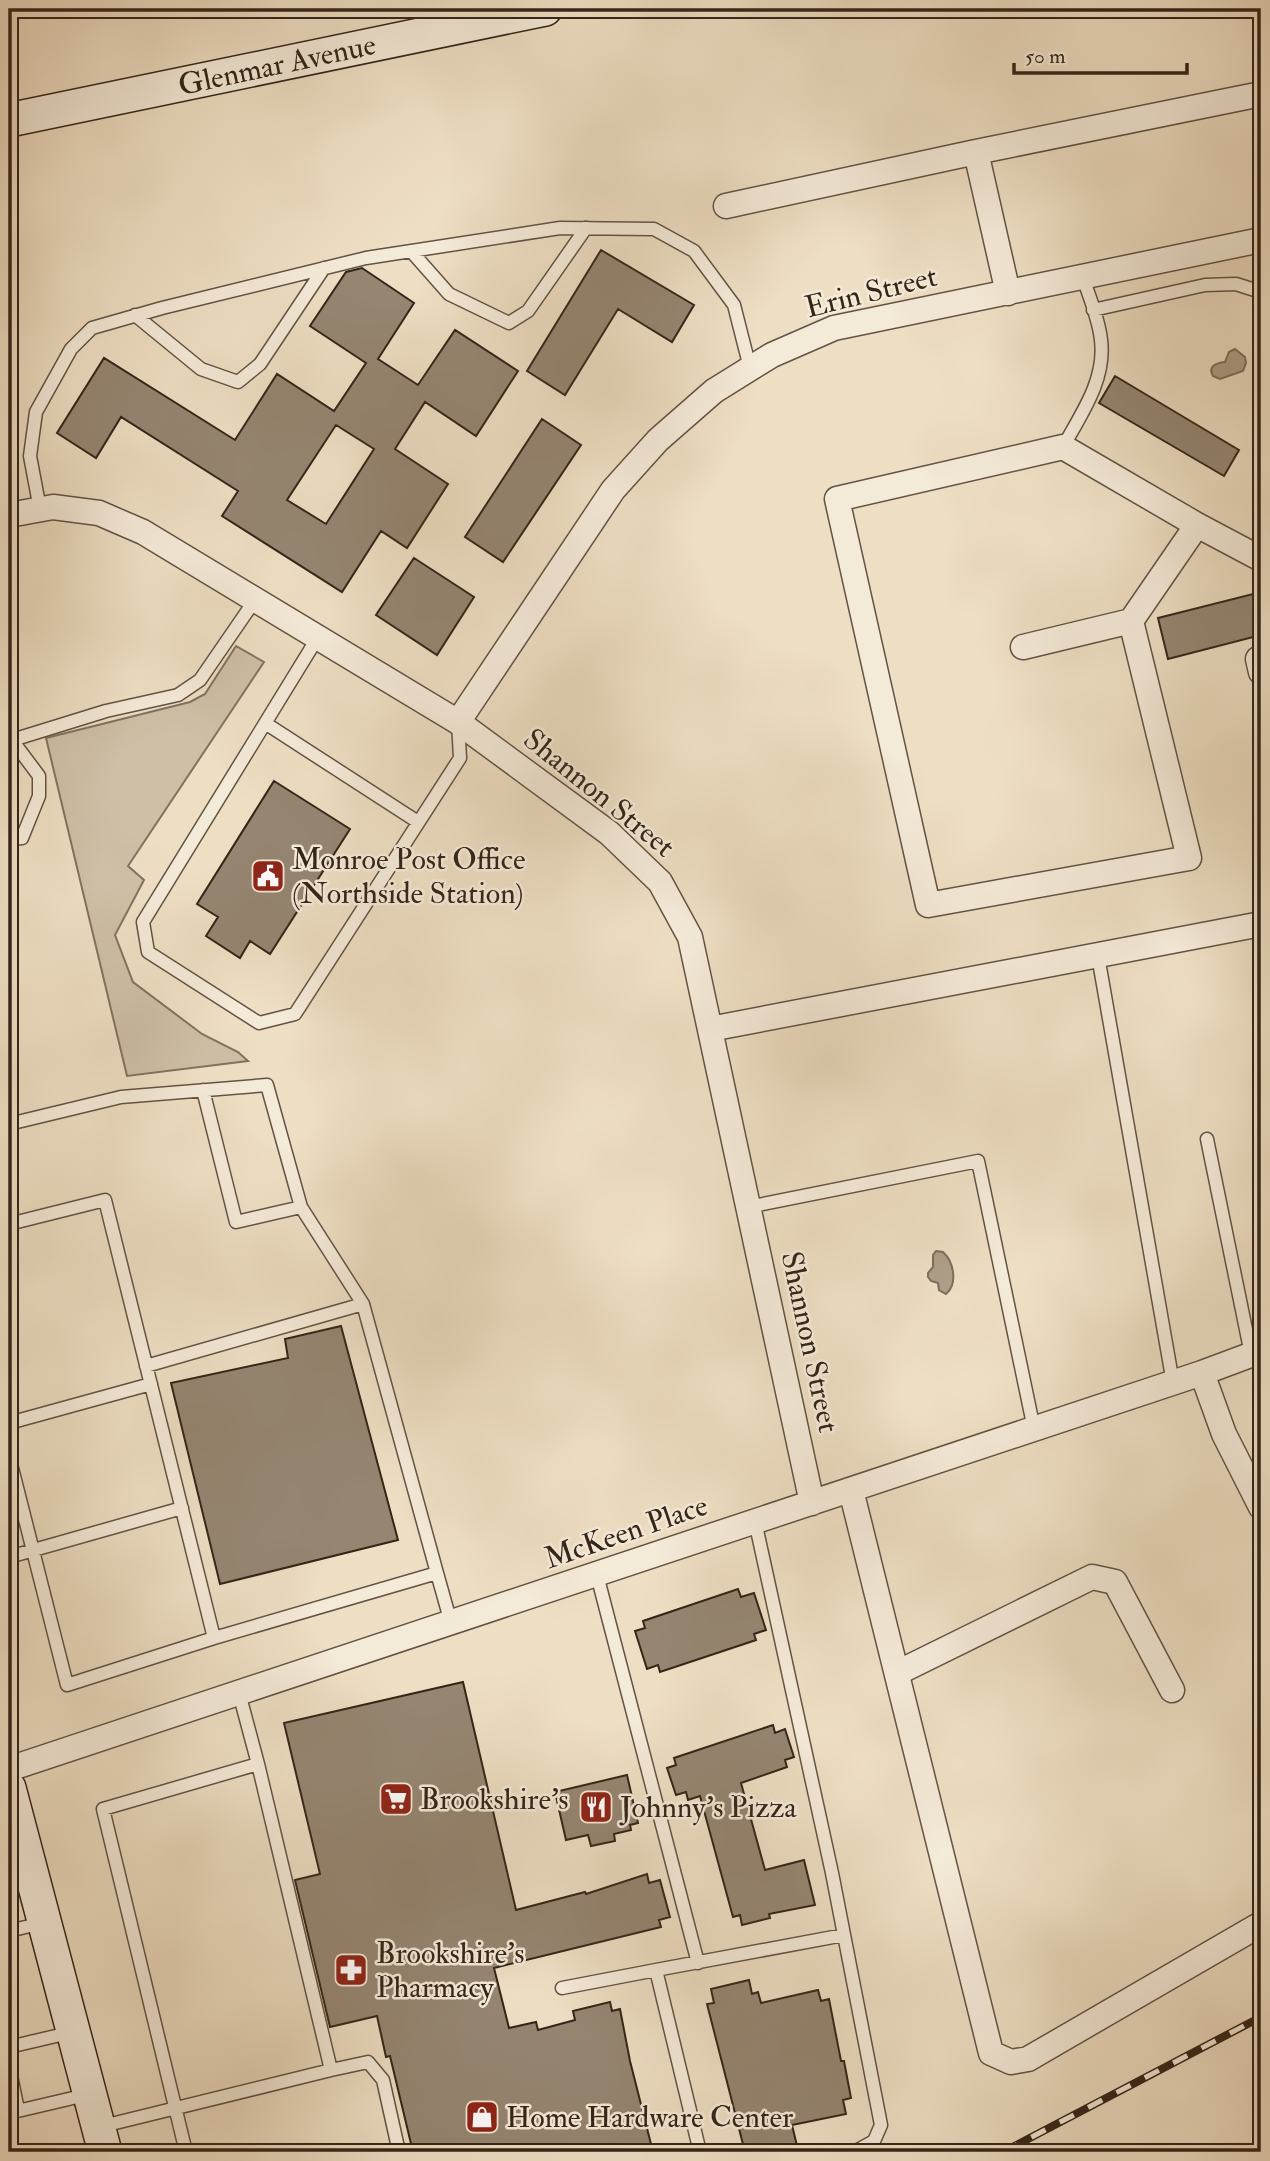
<svg xmlns="http://www.w3.org/2000/svg" width="1270" height="2161" font-family="'IM FELL Double Pica',serif">
  <style>
    .green { fill: #cebfa6; stroke: #817260; stroke-width: 2 }
    .water { fill: #af9f89; stroke: #7e6e5c; stroke-width: 2 }
    .building { fill: #958571; stroke: #342519; stroke-width: 2; fill-rule: evenodd }
    .lines { fill: none; stroke-linecap: round; stroke-linejoin: round }
    .lane-casing { stroke: #625344; stroke-width: 15 }
    .street-casing { stroke: #625344; stroke-width: 27 }
    .secondary-casing { stroke: #342519; stroke-width: 36 }
    .lane { stroke: #f4ead8; stroke-width: 12 }
    .street { stroke: #f4ead8; stroke-width: 24 }
    .secondary { stroke: #f4ead8; stroke-width: 33 }
    .rail-casing { stroke: #342519; stroke-width: 8 }
    .rail { stroke: #f4ead8; stroke-width: 5; stroke-dasharray: 16; stroke-linecap: butt }
    .labels { text-anchor: middle; dominant-baseline: central; stroke-width: 5; stroke-linejoin: round; paint-order: stroke }
    .street-label { font-size: 30px; fill: #342519; stroke: #f4ead8 }
    .poi-label { font-size: 30px; fill: #342519; stroke: #f4ead8; text-anchor: start }
  </style>
  <rect width="100%" height="100%" fill="#eedec3"/>
  <filter id="stains"><feTurbulence type="fractalNoise" baseFrequency=".00286" numOctaves="4"/><feColorMatrix values="0 0 0 0 .2 0 0 0 0 .09 0 0 0 0 .02 0 0 0 .5 -.17"/></filter>
  <radialGradient id="worn" r=".72"><stop offset=".6" stop-color="#630" stop-opacity="0"/><stop offset="1" stop-color="#630" stop-opacity=".3"/></radialGradient>
  <path class="green" d="M 236,646 L 264,662 L 128,866 L 144,880 L 115,935 L 133,982 L 202,1034 L 238,1052 L 248,1061 L 127,1076 L 46,738 L 190,702 L 205,694 Z"/>
  <path class="water" d="M 1235,349 L 1245,357 L 1246,363 L 1243,371 L 1220,379 L 1213,376 C 1207,366 1217,363 1225,362 L 1229,352 Z
    M 936,1251 L 943,1252 C 954,1262 958,1284 946,1294 L 939,1290 L 938,1283 L 931,1281 L 928,1277 L 928,1273 L 933,1267 L 933,1255 Z"/>
  <path class="building" d="M 601,250 L 694,305 L 672,342 L 618,309 L 565,395 L 527,371 Z
    M 362,268 L 414,303 L 378,359 L 418,385 L 455,330 L 518,371 L 476,436 L 425,402 L 395,449 L 448,484 L 407,548 L 381,531 L 342,592 L 222,516 L 238,491 L 121,417 L 96,458 L 57,433 L 104,358 L 235,440 L 277,374 L 334,411 L 366,363 L 310,326 L 346,272 ZM 336,425 L 374,449 L 326,524 L 287,500 Z
    M 1115,376 L 1239,450 L 1224,476 L 1099,403 Z
    M 542,419 L 581,445 L 503,562 L 465,537 Z
    M 414,558 L 474,597 L 437,655 L 376,615 Z
    M 1261,592 L 1261,635 L 1168,659 L 1158,618 Z
    M 274,781 L 350,829 L 270,954 L 250,941 L 240,958 L 206,936 L 218,917 L 197,904 Z
    M 341,1326 L 398,1540 L 220,1584 L 171,1383 L 288,1358 L 285,1339 Z
    M 738,1589 L 741,1597 L 754,1593 L 766,1630 L 754,1634 L 756,1640 L 660,1672 L 658,1665 L 647,1669 L 635,1631 L 645,1628 L 643,1621 Z
    M 463,1682 L 516,1910 L 585,1892 L 586,1894 L 647,1874 L 649,1883 L 660,1880 L 670,1917 L 659,1920 L 661,1927 L 494,1968 L 509,2028 L 536,2022 L 538,2030 L 575,2020 L 573,2011 L 610,2002 L 612,2011 L 620,2009 L 630,2061 L 653,2152 L 413,2152 L 390,2056 L 386,2057 L 377,2016 L 330,2027 L 295,1880 L 320,1874 L 284,1723 Z
    M 773,1725 L 775,1733 L 785,1729 L 794,1757 L 785,1760 L 787,1767 L 741,1783 L 765,1870 L 804,1860 L 815,1905 L 769,1914 L 770,1918 L 742,1925 L 740,1915 L 733,1917 L 700,1796 L 688,1800 L 686,1792 L 676,1795 L 667,1768 L 676,1765 L 674,1758 Z
    M 627,1775 L 638,1823 L 630,1825 L 631,1830 L 614,1834 L 615,1841 L 591,1846 L 588,1835 L 566,1840 L 555,1792 Z
    M 749,1980 L 752,1994 L 758,1992 L 761,2003 L 818,1990 L 821,2001 L 829,1999 L 841,2061 L 844,2061 L 851,2098 L 843,2100 L 846,2114 L 792,2125 L 798,2150 L 787,2152 L 745,2152 L 707,2004 L 714,2003 L 711,1989 Z"/>
  <g class="lines">
    <defs>
      <path id="lane" d="M 411,251 L 449,294 L 509,323 L 528,311 L 586,228
        M 1093,310 L 1205,285 L 1236,284 L 1261,292
        M 135,315 L 201,369 L 238,382 L 260,364 L 324,268
        M 1063,447 C 1081,414 1106,380 1101,340 C 1099,319 1089,297 1083,277
        M 40,509 L 30,456 L 36,412 L 71,349 L 92,328 L 162,308 L 366,258 L 560,228 L 654,229 L 694,251 L 734,305 L 750,368
        M 318,637 L 143,922 L 148,952 L 259,1023 L 295,1014 L 460,758 L 458,722
        M 265,723 L 418,822
        M 9,741 L 106,711 L 178,695 L 200,680 L 255,600
        M 9,793 L 9,809
        M 9,839 L 22,838 L 39,796 L 39,776 L 12,740
        M 1098,956 L 1173,1383
        M 203,1090 L 236,1222 L 301,1207
        M 9,1124 L 121,1097 L 267,1085 L 301,1207 L 363,1304 L 437,1573 L 214,1638
        M 1207,1139 L 1251,1354
        M 748,1207 L 978,1161 L 1034,1429
        M 9,1224 L 105,1200 L 214,1638 L 67,1685 L 9,1456
        M 146,1366 L 363,1304
        M 9,1423 L 151,1384
        M 755,1521 L 832,1873 L 881,2125 L 874,2141 L 854,2152
        M 9,1557 L 182,1508
        M 437,1573 L 451,1623
        M 597,1575 L 698,1963
        M 239,1693 L 258,1764
        M 9,1931 L 42,1923
        M 562,1988 L 656,1970
        M 9,2047 L 73,2032
        M 9,2066 L 18,2110
        M 331,2070 L 368,2062 L 383,2080 L 399,2152
        M 9,2113 L 90,2094
        M 99,2127 L 331,2070 L 258,1764 L 103,1809 C 131,1923 158,2038 186,2152
        M 700,2152 L 656,1970 L 844,1935"/>
      <path id="street" d="M 976,152 L 1008,293
        M 726,206 L 976,152 L 1261,94
        M 9,515 L 53,507 L 99,513 L 143,532 L 458,722 L 609,833 L 660,882 L 690,937 L 812,1503
        M 1131,621 L 1189,858 L 928,905 L 837,499 L 1063,447 L 1197,525 L 1261,559
        M 1023,647 L 1131,621 L 1197,525
        M 1258,659 L 1261,672
        M 458,722 L 613,490 L 658,440 L 714,391 L 772,355 L 834,328 L 1261,240
        M 710,1029 L 1261,924
        M 1202,1373 L 1224,1434 L 1261,1507
        M 851,1490 L 991,2053 L 1011,2062 L 1028,2059 L 1261,1924
        M 897,1673 L 1092,1577 L 1115,1582 L 1172,1690
        M 9,1769 L 1202,1373 L 1261,1351"/>
      <path id="secondary" d="M 9,120 L 545,9
        M 9,1788 L 105,2152"/>
    </defs>
    <use href="#lane" class="lane-casing"/>
    <use href="#street" class="street-casing"/>
    <use href="#secondary" class="secondary-casing"/>
    <use href="#lane" class="lane"/>
    <use href="#street" class="street"/>
    <use href="#secondary" class="secondary"/>
    <defs>
      <path id="rail" d="M 1003,2152 L 1261,2017"/>
    </defs>
    <use href="#rail" class="rail-casing"/>
    <use href="#rail" class="rail"/>
  </g>
  <defs>
    <symbol id="civic-square" viewBox="-11 -11 22 22"><rect x="-9" y="-9" width="18" height="18" rx="4" fill="#8f2418" stroke="#f4ead8"/><path d="M-.6-6.5H3V-4.5H.6V-3L4-1V1h2V6H-6V1h2V-1L-.6-3ZM-1.2 2.5V6h2.4V2.5Z" fill="#fff"/></symbol>
    <symbol id="supermarket-square" viewBox="-11 -11 22 22"><rect x="-9" y="-9" width="18" height="18" rx="4" fill="#8f2418" stroke="#f4ead8"/><path d="M-6-5.5h2.5l.6 2H6L4.5 2H-2.5L-4.4-4H-6ZM-1.5 3.2a1.3 1.3 0 1 0 .1 0ZM3 3.2a1.3 1.3 0 1 0 .1 0Z" fill="#fff"/></symbol>
    <symbol id="restaurant-square" viewBox="-11 -11 22 22"><rect x="-9" y="-9" width="18" height="18" rx="4" fill="#8f2418" stroke="#f4ead8"/><path d="M-5-6h1v4h1v-4h1v4h1v-4h1v5L-1.5 .5V6h-2V.5L-5-1ZM5-6V6H3V1.5H1.5Q1.5-4 5-6Z" fill="#fff"/></symbol>
    <symbol id="pharmacy-square" viewBox="-11 -11 22 22"><rect x="-9" y="-9" width="18" height="18" rx="4" fill="#8f2418" stroke="#f4ead8"/><path d="M-2-6h4v4h4v4h-4v4h-4v-4h-4v-4h4Z" fill="#fff"/></symbol>
    <symbol id="shop-square" viewBox="-11 -11 22 22"><rect x="-9" y="-9" width="18" height="18" rx="4" fill="#8f2418" stroke="#f4ead8"/><path d="M-5-2.5h2.3a2.7 3.5 0 0 1 5.4 0H5L5.5 6h-11ZM-1.5-2.5h3a1.5 2.3 0 0 0-3 0Z" fill="#fff"/></symbol>
  </defs>
  <g fill-rule="evenodd">
    <use href="#civic-square" x="249" y="857" width="38" height="38"/>
    <use href="#supermarket-square" x="377" y="1780" width="38" height="38"/>
    <use href="#restaurant-square" x="577" y="1788" width="38" height="38"/>
    <use href="#pharmacy-square" x="332" y="1951" width="38" height="38"/>
    <use href="#shop-square" x="463" y="2098" width="38" height="38"/>
  </g>
  <g class="labels">
    <g class="street-label">
      <text transform="translate(277 65) rotate(-12)">Glenmar Avenue</text>
      <text transform="translate(871 292) rotate(-14)">Erin Street</text>
      <text transform="translate(599 793) rotate(39)">Shannon Street</text>
      <text transform="translate(810 1342) rotate(78)">Shannon Street</text>
      <text transform="translate(626 1532) rotate(-19)">McKeen Place</text>
    </g>
    <g class="poi-label">
      <text x="292" y="859">Monroe Post Office<tspan x="292" dy="34">(Northside Station)</tspan></text>
      <text x="420" y="1799">Brookshire's</text>
      <text x="620" y="1807">Johnny's Pizza</text>
      <text x="376" y="1953">Brookshire's<tspan x="376" dy="34">Pharmacy</tspan></text>
      <text x="506" y="2117">Home Hardware Center</text>
    </g>
  </g>
  <rect width="1270" height="2161" fill="none" stroke="#eedec3" stroke-width="35"/>
  <rect x="10" y="10" width="1249" height="2140" fill="none" stroke="#342519" stroke-width="3.5"/>
  <rect x="18" y="18" width="1235" height="2126" fill="none" stroke="#342519" stroke-width="2"/>
  <path d="M1014 63v10h173v-10" fill="none" stroke="#342519" stroke-width="3.5"/>
  <text x="1025" y="63" font-size="21" fill="#342519" stroke="#f4ead8" stroke-width="5" paint-order="stroke">50 m</text>
  <rect width="100%" height="100%" filter="url(#stains)"/>
  <rect width="100%" height="100%" fill="url(#worn)"/>
</svg>
